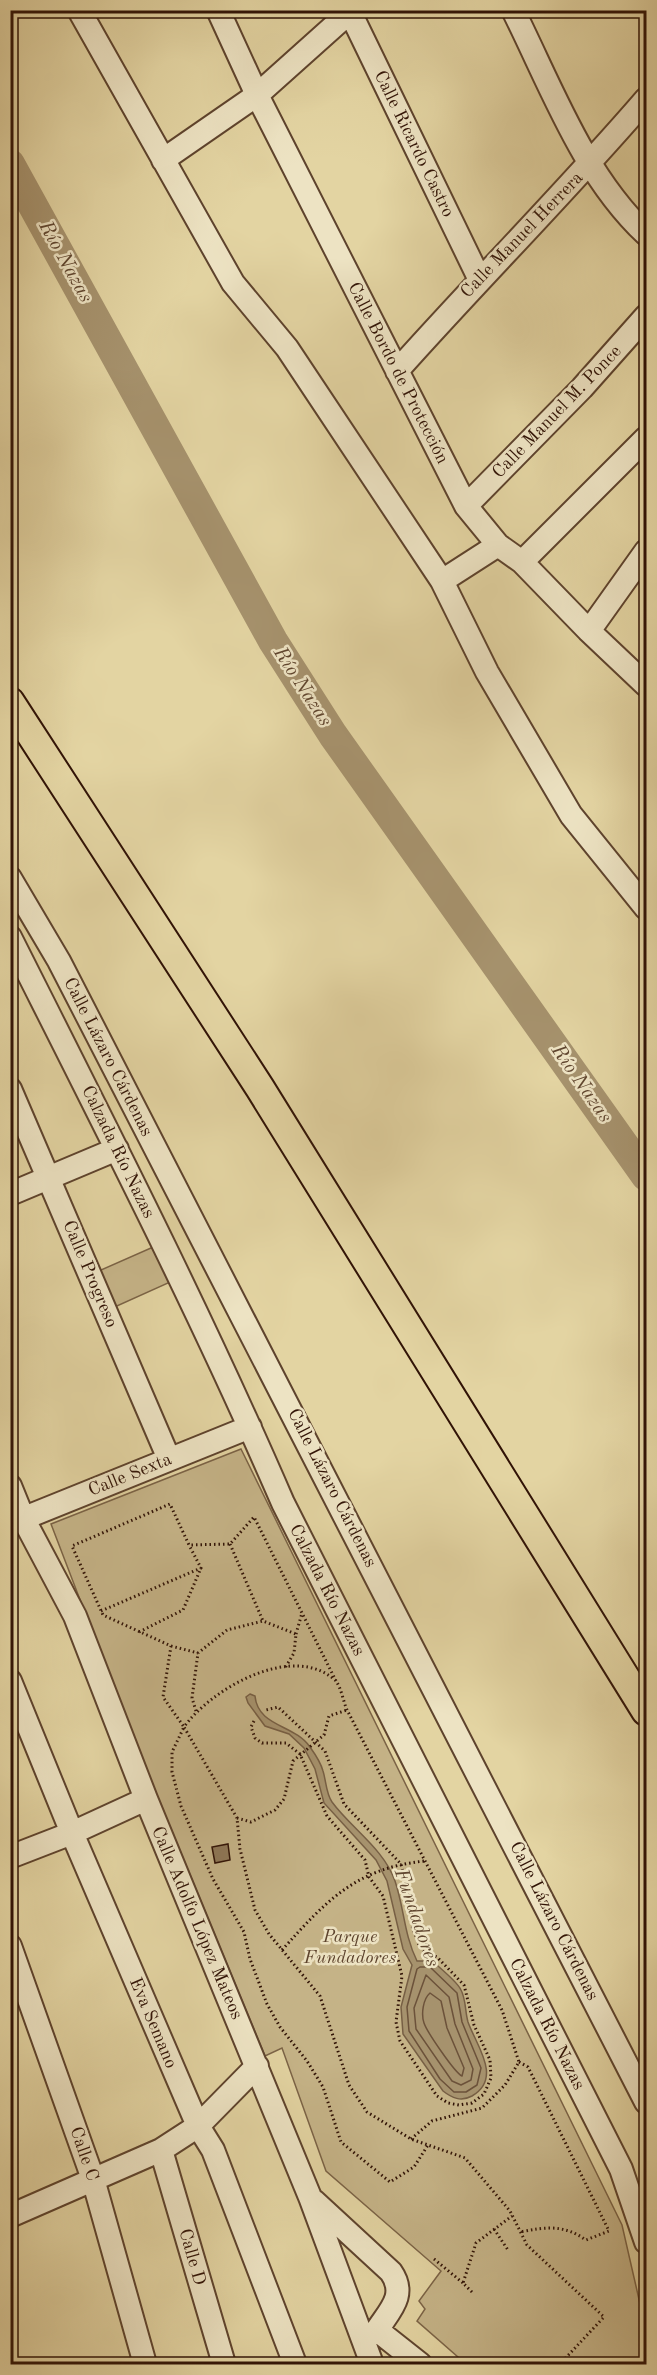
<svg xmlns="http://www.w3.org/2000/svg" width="657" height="2375" font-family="'Old Standard TT',serif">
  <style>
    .green { fill: #c5b387; stroke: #7b6346; stroke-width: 1.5 }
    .water { fill: #a6926d; stroke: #775f44; stroke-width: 1.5 }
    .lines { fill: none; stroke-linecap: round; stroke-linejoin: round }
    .shore { stroke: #6c523a; stroke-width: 1.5 }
    .river { stroke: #a6926d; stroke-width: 30 }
    .building { fill: #8e7757; stroke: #311306; stroke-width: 1.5 }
    .minor-casing { stroke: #5e432d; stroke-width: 26 }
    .major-casing { stroke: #311306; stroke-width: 32 }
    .path { stroke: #311306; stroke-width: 3; stroke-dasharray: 1.5 3; stroke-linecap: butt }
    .minor { stroke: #ede3c3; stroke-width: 22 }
    .major { stroke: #e3d4a2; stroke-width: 28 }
    .labels { text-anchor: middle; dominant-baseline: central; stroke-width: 5; stroke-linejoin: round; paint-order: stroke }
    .street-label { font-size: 18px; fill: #311306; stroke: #ede3c3 }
    .park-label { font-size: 18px; font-style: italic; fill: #5d432d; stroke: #ede3c3 }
    .water-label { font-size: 20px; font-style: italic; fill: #60462f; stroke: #ede3c3 }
  </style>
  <rect width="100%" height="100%" fill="#e3d4a2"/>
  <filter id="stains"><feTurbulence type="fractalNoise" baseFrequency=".00333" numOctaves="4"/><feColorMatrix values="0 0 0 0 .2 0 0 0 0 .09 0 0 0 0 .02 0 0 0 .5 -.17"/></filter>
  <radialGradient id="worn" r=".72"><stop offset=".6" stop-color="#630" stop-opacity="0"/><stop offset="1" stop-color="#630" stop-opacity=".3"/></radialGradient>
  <path class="green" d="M 160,1244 L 177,1279 L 108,1310 L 92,1274 Z
    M 241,1449 L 622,2225 L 646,2330 L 646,2364 L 466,2364 L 417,2321 L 425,2309 L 419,2301 L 441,2271 L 326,2171 L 282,2048 L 265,2056 L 128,1725 L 51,1524 Z"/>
  <path class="water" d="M 250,1694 L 255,1696 C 258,1727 294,1724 310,1747 C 315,1754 321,1763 323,1771 C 326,1780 326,1794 332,1802 C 351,1828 384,1849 395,1881 C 404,1907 404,1935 417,1961 L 432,1961 C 438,1966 458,1983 461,1990 C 466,1999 465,2012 468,2022 C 476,2045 503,2078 472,2096 C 461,2102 452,2098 443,2091 L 403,2034 L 401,2007 L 412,1965 L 403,1949 L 387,1881 L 376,1860 L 324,1803 L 315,1769 L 304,1748 L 289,1734 L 265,1726 L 248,1703 L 246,1697 Z"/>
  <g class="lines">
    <path class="shore" d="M 420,1967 L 430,1967 L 457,1993 L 462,2022 L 481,2068 L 477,2085 L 466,2092 L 454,2092 L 440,2079 L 409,2031 L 407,2007 L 417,1969 Z
      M 426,1975 L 449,1997 L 455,2024 L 473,2069 L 471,2080 L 461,2085 L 452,2081 L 416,2029 L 414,2008 Z
      M 430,1993 L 441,2001 L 447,2028 L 464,2068 L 462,2076 C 455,2073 427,2032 424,2023 C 421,2014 423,1999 430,1993 Z"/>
    <path class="river" d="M 10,164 L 273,641 L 333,735 L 646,1176"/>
  </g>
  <path class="building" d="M 228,1844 L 230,1860 L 215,1863 L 212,1847 Z"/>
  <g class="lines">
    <defs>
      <path id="minor" d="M 79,10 L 233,283 L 287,348 L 442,581 L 487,672 L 571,815 L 646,908
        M 218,10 L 257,95 L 466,506 L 498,545 L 522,562 L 589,631 L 646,685
        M 349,10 L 479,278
        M 513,10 C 551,86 583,175 646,234
        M 163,160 L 257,95 L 352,10
        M 397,371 C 479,279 566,192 646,99
        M 466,506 L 582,388 L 646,316
        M 522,562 L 646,438
        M 442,581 L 498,545
        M 589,631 L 646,551
        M 10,878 L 59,961 L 646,2102
        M 10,937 C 104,1124 200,1311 283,1503 L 621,2169 L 646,2242
        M 10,1089 L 169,1459
        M 10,1194 L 117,1149
        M 10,1486 L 23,1518 L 75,1616 L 146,1799 L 310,2197 L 372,2364
        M 12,1523 L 250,1427
        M 10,1681 L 72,1833 L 198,2126 L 213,2150 L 295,2364
        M 10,1857 L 72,1833 L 146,1799
        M 10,1946 L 93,2179 L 145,2364
        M 161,2150 L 224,2364
        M 314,2201 L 391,2272 C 407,2295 390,2310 377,2330 L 420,2364
        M 10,2216 L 161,2150 L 198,2126 L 257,2066"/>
      <path id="major" d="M 10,702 L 260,1088 L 646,1711"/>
    </defs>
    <use href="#minor" class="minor-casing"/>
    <use href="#major" class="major-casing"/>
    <path class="path" d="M 230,1544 L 263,1621
      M 101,1611 L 201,1568 L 189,1545
      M 139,1632 L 183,1610 L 201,1568
      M 296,1634 L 302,1613
      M 171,1646 L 198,1653
      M 336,1681 L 254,1517 L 230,1544 L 189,1545 L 170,1504 L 72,1546 L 103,1615 L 171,1646 L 163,1697 L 184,1727 L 172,1752 L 172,1772 L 181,1806 L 213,1879 L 244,1932 L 250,1959 L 267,2004 L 280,2027 L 307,2061 L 323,2087 L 341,2142 L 390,2182 L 414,2167 L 428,2145
      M 196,1711 L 192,1698 L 198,1653 L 227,1630 L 263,1621 L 296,1634 L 294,1653 L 285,1668
      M 254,1721 L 251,1727 L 255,1738 L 262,1743 L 286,1743 L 300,1754 L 327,1816 L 365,1860 L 369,1877 L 383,1896 L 402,1976 L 396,2022 L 400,2041 L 437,2096 L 448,2103 L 459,2105 L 472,2103 L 484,2094 L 491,2078 L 490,2060 L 474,2025 L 464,1985 L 437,1957 L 421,1950 L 412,1926 L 410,1902 L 401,1864 L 344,1804 L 325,1751 L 278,1707 L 266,1710
      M 237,1818 L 251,1822 L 275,1810 L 284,1799 L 293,1761 L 324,1735 L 329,1716 L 347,1710
      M 282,1950 C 326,1901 356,1868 425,1861
      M 519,2062 L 528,2067 L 609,2231 L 586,2240 C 563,2224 546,2227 520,2232
      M 411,2139 L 432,2121 L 482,2108 L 505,2085 L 519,2062 L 502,2010 L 347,1710 C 343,1701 341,1686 335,1680 C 292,1642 211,1689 184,1727 L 237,1818 L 240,1849 L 255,1910 L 269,1934 L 320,1996 L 349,2085 L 367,2112 L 411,2139 L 465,2158 L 510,2211 L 527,2245 L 604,2317 L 560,2364
      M 494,2229 L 508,2250
      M 434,2259 L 463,2283
      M 472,2292 L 463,2283 L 476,2243 L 512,2216"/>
    <use href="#minor" class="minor"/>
    <use href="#major" class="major"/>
  </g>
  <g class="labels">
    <g class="street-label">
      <text transform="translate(414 144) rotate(64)">Calle Ricardo Castro</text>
      <text transform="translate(522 235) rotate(-46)">Calle Manuel Herrera</text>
      <text transform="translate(398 373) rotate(63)">Calle Bordo de Protección</text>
      <text transform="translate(557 412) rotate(-46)">Calle Manuel M. Ponce</text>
      <text transform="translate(108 1057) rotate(63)">Calle Lázaro Cárdenas</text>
      <text transform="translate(118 1152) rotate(64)">Calzada Río Nazas</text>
      <text transform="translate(90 1274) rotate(67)">Calle Progreso</text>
      <text transform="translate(130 1475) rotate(-22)">Calle Sexta</text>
      <text transform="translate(332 1488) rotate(63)">Calle Lázaro Cárdenas</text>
      <text transform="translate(327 1590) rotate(63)">Calzada Río Nazas</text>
      <text transform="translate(554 1921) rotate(63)">Calle Lázaro Cárdenas</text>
      <text transform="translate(197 1923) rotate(67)">Calle Adolfo López Mateos</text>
      <text transform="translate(153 2023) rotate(67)">Eva Semano</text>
      <text transform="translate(547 2024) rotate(63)">Calzada Río Nazas</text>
      <text transform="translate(84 2154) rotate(71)">Calle C</text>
      <text transform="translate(192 2257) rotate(74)">Calle D</text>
    </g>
    <g class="park-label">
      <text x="350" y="1937">Parque<tspan x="350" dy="21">Fundadores</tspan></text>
    </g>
    <g class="water-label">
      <text transform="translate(65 262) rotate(61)">Río Nazas</text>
      <text transform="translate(302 687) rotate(57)">Río Nazas</text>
      <text transform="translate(581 1084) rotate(55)">Río Nazas</text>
      <text transform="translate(416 1918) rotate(71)">Fundadores</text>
    </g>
  </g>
  <rect width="657" height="2375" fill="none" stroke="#e3d4a2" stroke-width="36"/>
  <rect x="12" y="12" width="633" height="2351" fill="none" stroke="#311306" stroke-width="3"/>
  <rect x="18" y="18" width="621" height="2339" fill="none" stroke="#311306" stroke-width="1.5"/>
  <rect width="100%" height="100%" filter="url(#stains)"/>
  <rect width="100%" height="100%" fill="url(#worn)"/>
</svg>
